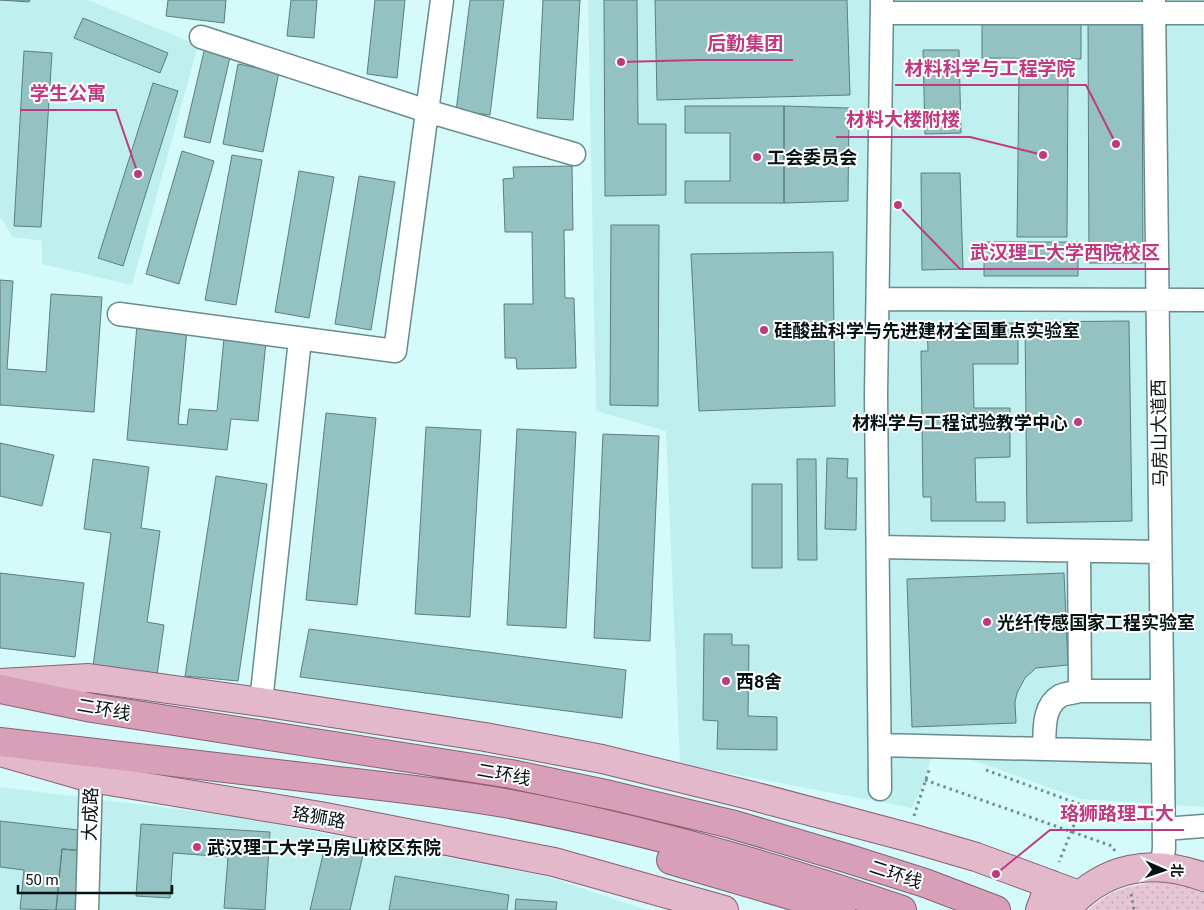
<svg xmlns="http://www.w3.org/2000/svg" width="1204" height="910" font-family="Roboto,'Noto Sans SC',sans-serif">
  <style>
    .built { fill: #c0efef }
    .park { fill: url(#park-dots) }
    .building { fill: #94c1c1; stroke: #5c7e7e }
    .lines { fill: none; stroke-linecap: round; stroke-linejoin: round }
    .minor-casing { stroke: #698b8c; stroke-width: 25 }
    .primary-casing { stroke: #885f73; stroke-width: 30 }
    .trunk-casing { stroke: #885f73; stroke-width: 30 }
    .path { stroke: #738d8d; stroke-width: 3; stroke-dasharray: 2.5 4; stroke-linecap: butt }
    .minor { stroke: #fff; stroke-width: 22 }
    .primary { stroke: #e2b8ca; stroke-width: 28 }
    .trunk { stroke: #d8a0b8; stroke-width: 28 }
    .poi-dot { fill: #bf3b81; stroke: #fff; stroke-width: 2 }
    .labels { text-anchor: middle; dominant-baseline: central; stroke-width: 4; stroke-linejoin: round; paint-order: stroke }
    .poi-label { font-size: 18px; font-weight: bold; fill: #061313; stroke: #fff; text-anchor: start }
    .street-label { font-size: 18px; fill: #061313; stroke: #fff }
    .leader { fill: none; stroke: #bf3b81; stroke-width: 2 }
    .callout-dot { fill: #bf3b81; stroke: #fff; stroke-width: 2 }
    .callout-label { font-size: 19px; text-anchor: middle; font-weight: bold; fill: #bf3b81; stroke: #fff; stroke-width: 4; stroke-linejoin: round; paint-order: stroke }
  </style>
  <defs>
    <pattern id="park-dots" width="8" height="8" patternUnits="userSpaceOnUse" patternTransform="scale(1.25)"><rect width="8" height="8" fill="#e7c6d3"/><path d="M2 2h.1M6 6h.1" fill="none" stroke="#c5a9b4" stroke-width="1.8" stroke-linecap="round"/></pattern>
  </defs>
  <rect width="100%" height="100%" fill="#d5fafa"/>
  <path class="built" d="M 0,0 L 88,0 L 198,45 L 132,285 L 42,264 L 42,241 L 13,237 L 0,217 Z
    M 588,0 L 1204,0 L 1204,807 L 1081,799 L 944,750 L 933,750 L 925,780 L 912,808 L 680,764 L 666,431 L 596,411 Z
    M 0,787 L 240,817 L 549,877 L 646,910 L 0,910 Z"/>
  <path class="park" d="M 1164,881 L 1197,888 L 1204,893 L 1204,910 L 1088,910 C 1111,888 1133,885 1164,881 Z"/>
  <path class="building" d="M 0,0 L 30,0 L 29,2 Z
    M 168,0 L 226,0 L 224,23 L 166,16 Z
    M 291,0 L 317,0 L 314,38 L 287,36 Z
    M 375,0 L 405,0 L 397,78 L 367,74 Z
    M 470,0 L 504,0 L 490,115 L 456,111 Z
    M 543,0 L 580,0 L 573,120 L 537,118 Z
    M 604,0 L 637,0 L 638,124 L 666,124 L 666,195 L 605,196 Z
    M 655,0 L 847,0 L 850,95 L 657,100 Z
    M 83,18 L 168,53 L 160,73 L 74,38 Z
    M 982,22 L 1081,22 L 1081,59 L 982,58 Z
    M 1088,24 L 1142,24 L 1143,263 L 1089,263 Z
    M 205,47 L 231,53 L 210,143 L 184,137 Z
    M 923,50 L 959,50 L 961,133 L 925,134 Z
    M 24,51 L 52,53 L 41,227 L 14,226 Z
    M 238,64 L 279,72 L 263,152 L 223,144 Z
    M 1019,73 L 1068,73 L 1067,237 L 1017,237 Z
    M 153,83 L 178,91 L 123,266 L 98,258 Z
    M 685,106 L 784,106 L 784,203 L 685,203 L 685,181 L 730,181 L 730,133 L 685,133 Z
    M 784,106 L 849,108 L 848,201 L 784,203 Z
    M 182,151 L 214,161 L 179,284 L 146,274 Z
    M 232,155 L 262,160 L 236,305 L 205,300 Z
    M 572,166 L 573,230 L 564,230 L 565,298 L 574,298 L 576,368 L 517,369 L 516,358 L 505,358 L 504,304 L 533,304 L 532,232 L 505,232 L 503,179 L 514,178 L 513,167 Z
    M 299,171 L 334,177 L 309,318 L 275,312 Z
    M 921,173 L 960,173 L 963,269 L 922,270 Z
    M 359,176 L 395,182 L 371,330 L 335,324 Z
    M 611,225 L 659,225 L 658,406 L 610,405 Z
    M 984,242 L 1078,242 L 1078,276 L 984,276 Z
    M 833,252 L 835,406 L 699,411 L 691,254 Z
    M 0,280 L 13,281 L 7,369 L 46,372 L 51,294 L 102,297 L 94,412 L 0,405 Z
    M 1129,321 L 1132,521 L 1027,523 L 1025,322 Z
    M 1018,323 L 1018,364 L 973,364 L 974,408 L 1010,408 L 1010,457 L 975,458 L 976,502 L 1005,502 L 1005,521 L 931,521 L 931,497 L 923,497 L 921,351 L 928,351 L 927,324 Z
    M 137,325 L 187,330 L 178,424 L 187,425 L 189,409 L 217,411 L 224,338 L 266,342 L 258,421 L 231,419 L 227,450 L 127,440 Z
    M 326,413 L 376,418 L 357,605 L 306,600 Z
    M 426,427 L 481,430 L 470,617 L 415,614 Z
    M 517,429 L 576,432 L 566,628 L 507,625 Z
    M 603,434 L 659,436 L 650,641 L 594,638 Z
    M 0,443 L 54,455 L 42,506 L 0,496 Z
    M 827,458 L 848,459 L 847,478 L 857,478 L 856,530 L 825,529 Z
    M 93,459 L 149,467 L 141,528 L 160,531 L 147,622 L 164,625 L 157,675 L 93,666 L 111,533 L 84,529 Z
    M 797,459 L 816,459 L 817,560 L 798,560 Z
    M 216,476 L 267,484 L 238,681 L 185,676 Z
    M 752,484 L 782,484 L 782,568 L 752,568 Z
    M 0,573 L 84,583 L 75,657 L 0,648 Z
    M 1064,573 L 1068,665 L 1036,668 L 1025,678 L 1017,693 L 1015,702 L 1016,723 L 912,727 L 907,579 Z
    M 309,629 L 626,670 L 622,718 L 300,677 Z
    M 704,634 L 732,634 L 732,645 L 749,645 L 748,716 L 777,717 L 777,750 L 717,749 L 718,721 L 703,720 Z
    M 0,821 L 87,831 L 85,851 L 62,849 L 56,910 L 20,909 L 24,870 L 0,867 Z
    M 141,824 L 270,832 L 265,910 L 224,908 L 228,857 L 173,853 L 170,898 L 136,896 Z
    M 325,846 L 363,855 L 350,910 L 310,910 Z
    M 62,849 L 85,851 L 83,910 L 56,910 Z
    M 395,876 L 509,895 L 507,910 L 389,910 Z
    M 516,899 L 557,902 L 556,910 L 515,910 Z"/>
  <g class="lines">
    <defs>
      <path id="minor" d="M 1154,0 L 1164,848 L 1162,866
        M 882,13 L 1204,13
        M 201,37 L 427,111 L 574,154
        M 878,299 L 1204,300
        M 119,314 L 395,351 L 442,0
        M 878,547 L 1160,552
        M 1079,551 L 1080,691 L 1162,691
        M 261,702 L 300,339
        M 880,745 L 1163,752
        M 1044,749 C 1045,731 1042,707 1060,696 C 1065,693 1074,693 1080,691
        M 880,789 L 876,395 L 882,0
        M 1164,829 L 1204,826
        M 87,910 L 91,778"/>
      <path id="primary" d="M 0,683 L 89,678 L 261,702 L 485,737 L 602,759 L 753,796 L 911,838 L 976,857 L 1079,895
        M 0,752 L 91,778 L 320,816 L 554,862 L 724,910
        M 1067,908 C 1105,866 1152,858 1204,877
        M 1040,910 L 1050,884"/>
      <path id="trunk" d="M 0,689 L 92,708 L 511,774 L 610,795 L 731,824 L 846,858 L 925,883 L 996,910
        M 0,742 C 104,754 208,766 312,778 C 378,786 444,792 510,804 C 643,829 774,866 902,910
        M 671,860 L 841,910"/>
    </defs>
    <use href="#minor" class="minor-casing"/>
    <use href="#primary" class="primary-casing"/>
    <use href="#trunk" class="trunk-casing"/>
    <path class="path" d="M 986,770 L 1082,805 L 1059,862
      M 925,780 L 1112,846 L 1115,851
      M 914,816 L 930,767
      M 1131,894 L 1134,910"/>
    <use href="#minor" class="minor"/>
    <use href="#primary" class="primary"/>
    <use href="#trunk" class="trunk"/>
  </g>
  <g class="poi-dot">
    <circle cx="757" cy="157" r="5"/>
    <circle cx="764" cy="330" r="5"/>
    <circle cx="1078" cy="422" r="5"/>
    <circle cx="987" cy="622" r="5"/>
    <circle cx="726" cy="681" r="5"/>
    <circle cx="197" cy="847" r="5"/>
  </g>
  <g class="labels">
    <g class="poi-label">
      <text x="767" y="157">工会委员会</text>
      <text x="774" y="330">硅酸盐科学与先进建材全国重点实验室</text>
      <text x="1068" y="422" text-anchor="end">材料学与工程试验教学中心</text>
      <text x="997" y="622">光纤传感国家工程实验室</text>
      <text x="736" y="681">西8舍</text>
      <text x="207" y="847">武汉理工大学马房山校区东院</text>
    </g>
    <g class="street-label">
      <text transform="translate(1159 433) rotate(-91)">马房山大道西</text>
      <text transform="translate(104 709) rotate(10)">二环线</text>
      <text transform="translate(504 774) rotate(10)">二环线</text>
      <text transform="translate(90 814) rotate(-88)">大成路</text>
      <text transform="translate(319 817) rotate(10)">珞狮路</text>
      <text transform="translate(896 874) rotate(18)">二环线</text>
    </g>
  </g>
  <path class="leader" d="M621 62L697 60H793M1116 144L1086 85H895M138 174L116 110H20M1043 155L970 137H836M898 205L960 269H1170M996 874L1050 830H1184"/>
  <g class="callout-dot">
    <circle cx="621" cy="62" r="5"/>
    <circle cx="1116" cy="144" r="5"/>
    <circle cx="138" cy="174" r="5"/>
    <circle cx="1043" cy="155" r="5"/>
    <circle cx="898" cy="205" r="5"/>
    <circle cx="996" cy="874" r="5"/>
  </g>
  <g class="callout-label">
    <text x="745" y="50">后勤集团</text>
    <text x="990" y="75">材料科学与工程学院</text>
    <text x="68" y="100">学生公寓</text>
    <text x="903" y="126">材料大楼附楼</text>
    <text x="1065" y="259">武汉理工大学西院校区</text>
    <text x="1117" y="820">珞狮路理工大</text>
  </g>
  <g transform="translate(1164 870) rotate(92)" stroke="#ffffff" stroke-width="4" paint-order="stroke">
  <path d="M0-4L9 19L0 12L-9 19Z" fill="#061313"/>
  <text y="-8" font-size="14" font-weight="bold" text-anchor="middle" fill="#061313">北</text>
  </g>
  <path d="M18 885v8h154v-8" fill="none" stroke="#061313" stroke-width="2.5"/>
  <text x="25" y="885" font-size="15" fill="#061313" stroke="#ffffff" stroke-width="4" paint-order="stroke">50 m</text>
</svg>
